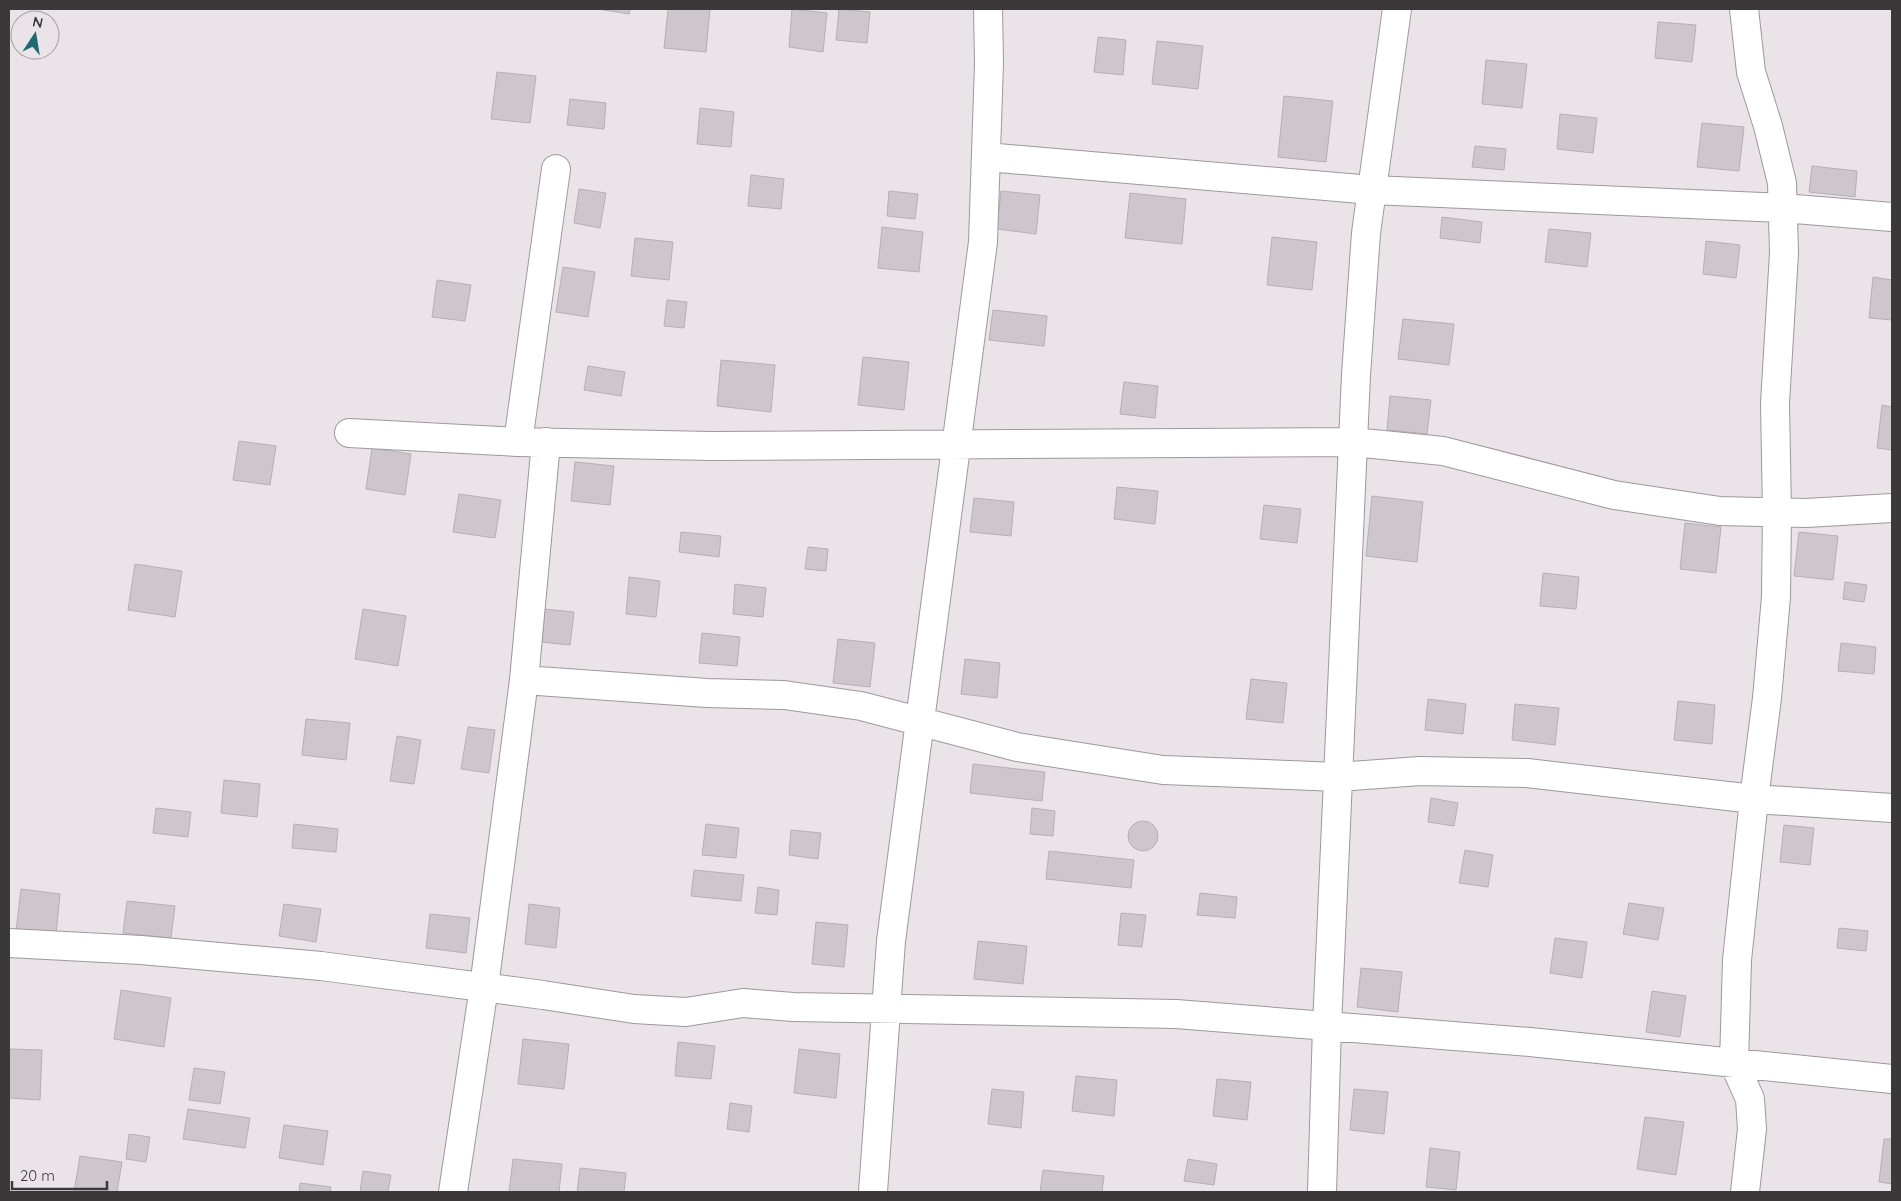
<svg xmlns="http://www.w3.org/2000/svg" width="1901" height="1201" font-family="Quicksand,sans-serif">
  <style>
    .building { fill: #cdc7cd; stroke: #b6b0b5 }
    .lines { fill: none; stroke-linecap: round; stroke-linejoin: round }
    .minor-casing { stroke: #9e989d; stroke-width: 30 }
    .minor { stroke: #fff; stroke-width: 28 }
  </style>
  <rect width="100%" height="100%" fill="#eae4e9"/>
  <path class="building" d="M 598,9 L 630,9 L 629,14 Z
    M 668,9 L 710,9 L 706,52 L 664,48 Z
    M 792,9 L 827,13 L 823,52 L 789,47 Z
    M 839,9 L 870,12 L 867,43 L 836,40 Z
    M 1658,22 L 1696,25 L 1692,62 L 1655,58 Z
    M 1098,37 L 1126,40 L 1123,75 L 1094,72 Z
    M 1157,41 L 1203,46 L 1198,89 L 1152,84 Z
    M 1486,60 L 1527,64 L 1522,108 L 1482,104 Z
    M 497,72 L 536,76 L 530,123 L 491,119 Z
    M 1284,96 L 1333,101 L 1326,162 L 1278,157 Z
    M 570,99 L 606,103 L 604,129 L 567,125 Z
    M 700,108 L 734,112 L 731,147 L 697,144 Z
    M 1560,114 L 1597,118 L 1593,153 L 1557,149 Z
    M 1702,123 L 1744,127 L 1739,171 L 1697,167 Z
    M 1475,146 L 1506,149 L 1504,170 L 1472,167 Z
    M 1812,166 L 1857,171 L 1855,197 L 1809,192 Z
    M 751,175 L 784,179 L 781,209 L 748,206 Z
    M 579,189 L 606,193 L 600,228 L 574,223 Z
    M 889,191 L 918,194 L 915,219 L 887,216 Z
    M 1001,191 L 1040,195 L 1036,234 L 997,229 Z
    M 1130,193 L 1186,199 L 1182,244 L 1125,238 Z
    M 1442,217 L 1482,222 L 1480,243 L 1440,238 Z
    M 882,227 L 923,232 L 919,272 L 878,268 Z
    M 1549,229 L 1591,233 L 1587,267 L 1545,262 Z
    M 1272,237 L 1317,242 L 1312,290 L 1267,285 Z
    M 635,238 L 673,242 L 669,280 L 631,276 Z
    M 1706,241 L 1740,245 L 1736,278 L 1703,274 Z
    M 563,267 L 595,272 L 588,317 L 556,312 Z
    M 1873,277 L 1892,280 L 1892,320 L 1869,318 Z
    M 437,280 L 471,285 L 465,321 L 432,317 Z
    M 667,300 L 687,302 L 684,328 L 664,326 Z
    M 993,310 L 1047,316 L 1044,346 L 989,340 Z
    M 1403,319 L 1454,324 L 1449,365 L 1398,359 Z
    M 863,357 L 909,362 L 904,410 L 858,405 Z
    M 721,360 L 775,365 L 771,412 L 717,406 Z
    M 588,366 L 625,372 L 621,396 L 584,390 Z
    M 1124,382 L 1158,386 L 1155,418 L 1120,414 Z
    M 1390,396 L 1431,400 L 1427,434 L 1387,430 Z
    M 1882,405 L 1892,407 L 1892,450 L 1877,448 Z
    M 239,441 L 276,446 L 270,485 L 233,480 Z
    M 372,448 L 411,454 L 405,495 L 366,489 Z
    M 575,462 L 614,466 L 610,505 L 571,501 Z
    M 1117,487 L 1158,491 L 1155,524 L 1114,519 Z
    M 459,494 L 501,500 L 495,538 L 453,532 Z
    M 1372,496 L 1423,502 L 1417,562 L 1366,556 Z
    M 974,498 L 1014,502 L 1011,536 L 970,532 Z
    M 1264,505 L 1301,509 L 1297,543 L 1260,539 Z
    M 1685,523 L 1721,527 L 1716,573 L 1680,569 Z
    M 681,532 L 721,536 L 719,557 L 679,552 Z
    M 1799,532 L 1838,536 L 1833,580 L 1794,576 Z
    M 808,547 L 828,549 L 826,571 L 805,569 Z
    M 135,564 L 182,571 L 175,617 L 128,610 Z
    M 1543,573 L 1579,577 L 1576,609 L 1540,606 Z
    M 629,577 L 660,581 L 656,617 L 626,614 Z
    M 1845,582 L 1867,585 L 1864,602 L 1843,599 Z
    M 735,584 L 766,588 L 763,617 L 733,614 Z
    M 363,609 L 406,616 L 398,666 L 355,659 Z
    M 544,609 L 574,612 L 570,645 L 541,642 Z
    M 702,633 L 740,637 L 737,666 L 699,663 Z
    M 838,639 L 875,643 L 870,687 L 833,683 Z
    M 1841,643 L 1876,647 L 1874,674 L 1838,671 Z
    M 965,659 L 1000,663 L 997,698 L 961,694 Z
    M 1251,679 L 1287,683 L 1283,723 L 1246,719 Z
    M 1428,699 L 1466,704 L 1463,734 L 1425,730 Z
    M 1678,701 L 1715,705 L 1712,744 L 1674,740 Z
    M 1515,704 L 1559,708 L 1555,745 L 1512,740 Z
    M 306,719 L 350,723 L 346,760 L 302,755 Z
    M 468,727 L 495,730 L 489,773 L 461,769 Z
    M 397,736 L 421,740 L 414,784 L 390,781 Z
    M 973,764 L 1045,772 L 1042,801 L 970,793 Z
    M 224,780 L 260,784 L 257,817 L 221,813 Z
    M 1431,798 L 1458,803 L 1454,826 L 1428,822 Z
    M 156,808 L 191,812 L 188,837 L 153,833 Z
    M 1032,808 L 1055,811 L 1053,836 L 1030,834 Z
    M1128 836a15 15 0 1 1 30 0a15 15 0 1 1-30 0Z
    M 294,824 L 338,829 L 336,852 L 292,848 Z
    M 706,824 L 739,828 L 736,858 L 702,855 Z
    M 1784,825 L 1814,828 L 1810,865 L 1780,862 Z
    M 791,830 L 821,833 L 818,859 L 789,855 Z
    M 1465,850 L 1493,855 L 1488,887 L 1459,883 Z
    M 1049,851 L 1134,860 L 1131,888 L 1046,879 Z
    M 694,870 L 744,875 L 741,901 L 691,896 Z
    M 758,887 L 779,890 L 777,915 L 755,913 Z
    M 21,889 L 60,894 L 56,935 L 16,931 Z
    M 1200,893 L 1237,897 L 1235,918 L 1197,915 Z
    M 127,901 L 175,906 L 171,938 L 123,933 Z
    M 1629,903 L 1664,908 L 1658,940 L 1623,934 Z
    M 284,904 L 321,909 L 316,942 L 279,936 Z
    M 529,904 L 560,908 L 556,948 L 525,944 Z
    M 1121,913 L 1146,915 L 1142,947 L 1118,945 Z
    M 430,914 L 470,918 L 466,953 L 426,948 Z
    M 816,922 L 848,925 L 844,967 L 812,964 Z
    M 1839,928 L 1868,931 L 1866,951 L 1837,948 Z
    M 1555,938 L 1587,942 L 1582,978 L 1550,973 Z
    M 978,941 L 1027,946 L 1023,984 L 974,979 Z
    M 1361,968 L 1402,972 L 1398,1012 L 1357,1007 Z
    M 121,990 L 171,998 L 164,1047 L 114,1039 Z
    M 1652,991 L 1686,996 L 1680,1037 L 1646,1032 Z
    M 523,1039 L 569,1044 L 564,1089 L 518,1084 Z
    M 678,1042 L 715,1046 L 711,1079 L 675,1076 Z
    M 9,1049 L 42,1050 L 40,1100 L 9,1098 Z
    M 799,1049 L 840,1054 L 836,1098 L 794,1093 Z
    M 194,1068 L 225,1072 L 220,1104 L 189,1100 Z
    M 1076,1076 L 1117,1080 L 1114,1116 L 1072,1111 Z
    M 1217,1079 L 1251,1082 L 1247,1120 L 1213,1116 Z
    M 992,1089 L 1024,1092 L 1021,1128 L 988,1124 Z
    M 1354,1089 L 1388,1092 L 1384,1134 L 1350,1130 Z
    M 730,1103 L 752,1106 L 749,1132 L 727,1129 Z
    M 188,1109 L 250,1118 L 245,1148 L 183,1139 Z
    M 1645,1117 L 1684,1122 L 1676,1175 L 1637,1169 Z
    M 284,1125 L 328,1131 L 323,1165 L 279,1158 Z
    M 129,1134 L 150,1137 L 146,1162 L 126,1159 Z
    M 1884,1139 L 1892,1139 L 1892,1184 L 1879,1182 Z
    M 1430,1148 L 1460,1152 L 1456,1190 L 1426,1187 Z
    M 80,1156 L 122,1162 L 117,1192 L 74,1192 Z
    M 513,1159 L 562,1164 L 559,1192 L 509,1192 Z
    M 1188,1159 L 1217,1164 L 1214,1185 L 1184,1181 Z
    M 580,1168 L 626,1173 L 624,1192 L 577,1192 Z
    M 1043,1170 L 1104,1176 L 1102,1192 L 1040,1192 Z
    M 363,1171 L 391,1175 L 388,1192 L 360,1192 Z
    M 300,1183 L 331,1187 L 330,1192 L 299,1192 Z"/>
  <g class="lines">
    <defs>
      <path id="minor" d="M 1744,9 L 1751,72 L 1768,126 L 1782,183 L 1784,253 L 1775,403 L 1777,512 L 1776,597 L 1767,698 L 1754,799 L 1737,960 L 1734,1063 L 1750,1099 L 1752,1129 L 1745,1192
        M 986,157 L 1372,190 L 1783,208 L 1892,217
        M 349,433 L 518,442 L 710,446 L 1353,442 L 1443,451 L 1614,495 L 1720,511 L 1806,513 L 1892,508
        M 518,442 L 556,169
        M 524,680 L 707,693 L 784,695 L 861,706 L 1017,747 L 1163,770 L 1338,777 L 1420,771 L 1527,773 L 1754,799 L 1892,808
        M 9,943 L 141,950 L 321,966 L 543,995 L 634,1009 L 686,1012 L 743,1003 L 793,1007 L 1176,1014 L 1530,1042 L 1892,1079
        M 453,1192 L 484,987 L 524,680 L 546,442
        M 873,1192 L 891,941 L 983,242 L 989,63 L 988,9
        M 1322,1192 L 1327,1026 L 1356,375 L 1366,233 L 1397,9"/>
    </defs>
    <use href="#minor" class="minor-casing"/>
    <use href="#minor" class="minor"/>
  </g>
  <rect width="1901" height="1201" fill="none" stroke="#3b383a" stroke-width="20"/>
  <g transform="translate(35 35) rotate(12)"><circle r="24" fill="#eae4e9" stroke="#a49fa3"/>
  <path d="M0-4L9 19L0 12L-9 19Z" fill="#1f6a72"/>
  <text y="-8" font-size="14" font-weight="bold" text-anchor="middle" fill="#3b383a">N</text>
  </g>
  <path d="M12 1181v8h95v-8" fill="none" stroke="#3b383a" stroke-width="2.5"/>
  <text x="20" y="1181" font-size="15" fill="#3b383a" stroke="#eae4e9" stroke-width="4" paint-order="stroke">20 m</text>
</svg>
